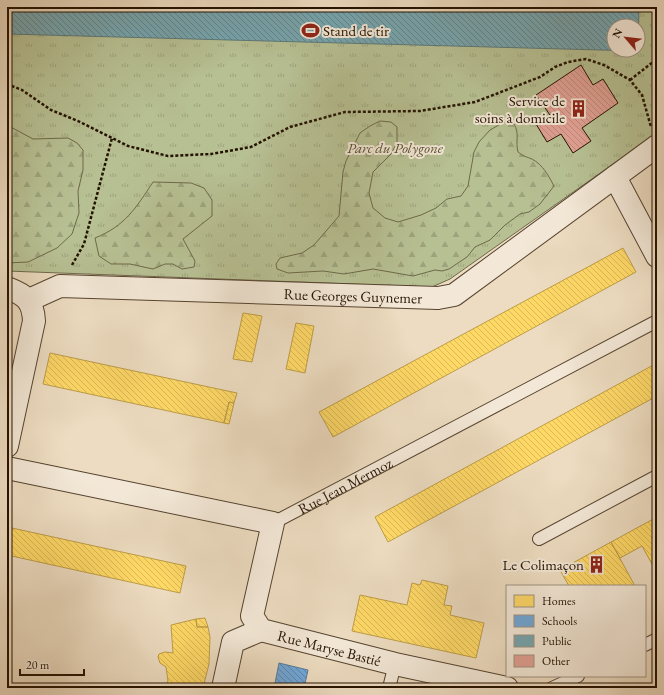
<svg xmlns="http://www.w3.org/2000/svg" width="664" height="695" font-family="'EB Garamond',serif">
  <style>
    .grass { fill: url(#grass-tufts); stroke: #6e694a; fill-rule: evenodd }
    .forest { fill: url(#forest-firs); stroke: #6e694a }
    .homes { fill: url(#homes-back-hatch); stroke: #bd9d47 }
    .schools { fill: url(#schools-back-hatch); stroke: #587b9a }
    .public { fill: url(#public-back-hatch); stroke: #5d797a; fill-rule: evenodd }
    .building { fill: url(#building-back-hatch); stroke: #241200 }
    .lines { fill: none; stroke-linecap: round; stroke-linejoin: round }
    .service-casing { stroke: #564430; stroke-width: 14 }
    .minor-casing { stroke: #564430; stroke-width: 24 }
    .path { stroke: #241200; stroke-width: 2.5; stroke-dasharray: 3 2; stroke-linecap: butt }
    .service { stroke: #f3e8d7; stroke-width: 12 }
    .minor { stroke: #f3e8d7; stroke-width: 22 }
    .labels { text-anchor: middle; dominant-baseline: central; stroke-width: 4; stroke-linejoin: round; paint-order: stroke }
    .poi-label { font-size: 15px; fill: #241200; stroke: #f3e8d7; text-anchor: end }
    .park-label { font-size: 15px; font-style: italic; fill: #574f33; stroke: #f3e8d7 }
    .street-label { font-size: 15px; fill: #241200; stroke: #f3e8d7 }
  </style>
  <defs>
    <pattern id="grass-tufts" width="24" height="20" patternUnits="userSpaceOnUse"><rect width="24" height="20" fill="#b7c093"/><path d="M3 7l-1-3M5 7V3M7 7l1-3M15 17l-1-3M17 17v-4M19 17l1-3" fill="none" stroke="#9da47d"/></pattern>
    <pattern id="forest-firs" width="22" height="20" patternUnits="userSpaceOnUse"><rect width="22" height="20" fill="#b7c093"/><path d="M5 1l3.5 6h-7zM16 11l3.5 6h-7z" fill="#9da47d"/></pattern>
    <pattern id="homes-back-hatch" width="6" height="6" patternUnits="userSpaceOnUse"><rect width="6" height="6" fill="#ffd966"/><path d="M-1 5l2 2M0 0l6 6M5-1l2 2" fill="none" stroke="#dab957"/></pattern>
    <pattern id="schools-back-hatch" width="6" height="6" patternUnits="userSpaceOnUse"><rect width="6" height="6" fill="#6fa8dc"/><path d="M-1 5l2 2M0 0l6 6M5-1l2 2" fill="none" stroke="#5b87b0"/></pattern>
    <pattern id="public-back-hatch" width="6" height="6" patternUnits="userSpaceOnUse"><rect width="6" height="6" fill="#76a5af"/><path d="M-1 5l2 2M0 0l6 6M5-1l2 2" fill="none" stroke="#61858c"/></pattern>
    <pattern id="building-back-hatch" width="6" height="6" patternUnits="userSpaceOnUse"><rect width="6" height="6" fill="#e0a093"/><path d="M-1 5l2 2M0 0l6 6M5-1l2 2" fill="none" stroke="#c0897d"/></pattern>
  </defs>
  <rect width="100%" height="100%" fill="#eddcc1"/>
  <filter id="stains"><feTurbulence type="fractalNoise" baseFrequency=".005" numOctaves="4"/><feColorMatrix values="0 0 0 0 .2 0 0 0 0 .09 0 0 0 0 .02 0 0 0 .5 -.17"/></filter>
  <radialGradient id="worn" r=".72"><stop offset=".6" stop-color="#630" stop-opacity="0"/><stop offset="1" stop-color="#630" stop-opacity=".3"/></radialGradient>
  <path class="grass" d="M 7,7 L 657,7 L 657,133 L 450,279 L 432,287 L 7,271 ZM 614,26 L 638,26 L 638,50 L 614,50 Z"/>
  <path class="forest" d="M 380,121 L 391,122 L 397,127 L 397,143 L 391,154 L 373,172 L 369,193 L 373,208 L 385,218 L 398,222 L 421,215 L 436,208 L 447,199 L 461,196 L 468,186 L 474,152 L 479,142 L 490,130 L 504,122 L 514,124 C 520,134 515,141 518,152 C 522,156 527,157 532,159 C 543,165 548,175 554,186 L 540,204 L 529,212 L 520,214 L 505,225 L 490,240 L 475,247 L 467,257 L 449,269 L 442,271 L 435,270 L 413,276 L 373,269 L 344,274 L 323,271 L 288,273 L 277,269 L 276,264 L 280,258 L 302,253 L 314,245 L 339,216 L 343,172 L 346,161 L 360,133 L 370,126 Z
    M 7,125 L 33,139 L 68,138 L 77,143 L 83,150 L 83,170 L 78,191 L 79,213 L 72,234 L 57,248 L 28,262 L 7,263 Z
    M 153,182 L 191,183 L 204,188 L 212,200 L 212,216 L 183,239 L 195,261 L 194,267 L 182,269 L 173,264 L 165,264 L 153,269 L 130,264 L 111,264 L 99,256 L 95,238 C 125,226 136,208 153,182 Z"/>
  <path class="homes" d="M 623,248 L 636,272 L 333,437 L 319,412 Z
    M 243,313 L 262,316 L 252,362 L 233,359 Z
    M 296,323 L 314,326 L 305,373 L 286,369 Z
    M 50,353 L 237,393 L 234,403 L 229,402 L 224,423 L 43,384 Z
    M 657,363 L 657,396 L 388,542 L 375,517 Z
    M 229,402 L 234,403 L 229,424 L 224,423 Z
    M 657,517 L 657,573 L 642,546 L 620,558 L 611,542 Z
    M 12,528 L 186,566 L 180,593 L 7,555 Z
    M 611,542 L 635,586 L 569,586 L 560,570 Z
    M 422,580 L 448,586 L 444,605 L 452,606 L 450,615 L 484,623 L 476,658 L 352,631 L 360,595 L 407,605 L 412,583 L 420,585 Z
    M 205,618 L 208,627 L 197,627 L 196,619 Z
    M 196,619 L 197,627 L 208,627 L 210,637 L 209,664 L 203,688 L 164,688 L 168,681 L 166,667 L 160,663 L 158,657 L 159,654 L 165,652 L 173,653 L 171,625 Z"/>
  <path class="schools" d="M 279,663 L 308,670 L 304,688 L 274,688 Z"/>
  <path class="public" d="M 7,7 L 639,8 L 638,51 L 7,34 ZM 614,26 L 638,26 L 638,50 L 614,50 Z"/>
  <path class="building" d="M 581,65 L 593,85 L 603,79 L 618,103 L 582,128 L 591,141 L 573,153 L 561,134 L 547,142 L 536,124 L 550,115 L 536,95 Z"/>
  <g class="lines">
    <defs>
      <g id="service">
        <path id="s1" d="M 273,523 L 657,321"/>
        <path d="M 539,539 L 657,476"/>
        <path d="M 645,645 L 657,639"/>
        <path d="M 389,688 L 395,664"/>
        <path d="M 552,688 L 578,676"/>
      </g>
      <g id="minor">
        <path d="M 615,177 L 657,256"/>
        <path d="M 7,288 C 26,295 33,301 34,321 L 7,446"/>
        <path id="s2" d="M 29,300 L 60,286 L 438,298 L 454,295 L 657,146"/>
        <path id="s3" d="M 7,468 L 273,523 L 252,616 L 261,630 L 395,664 L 507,688"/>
        <path d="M 223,688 L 233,642 L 261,630"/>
      </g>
    </defs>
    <use href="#service" class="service-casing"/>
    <use href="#minor" class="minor-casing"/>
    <path class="path" d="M 630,80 L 653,62 L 657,52
      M 7,84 L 22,90 L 51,110 L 78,121 L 128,146 L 168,156 L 211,154 L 251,147 L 290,127 L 345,112 L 420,111 L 475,102 L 540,77 L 555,67 L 568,62 L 586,59 L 604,65 L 630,80 L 642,95 L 651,127
      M 72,265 L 84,244 L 112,138"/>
    <use href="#service" class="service"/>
    <use href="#minor" class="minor"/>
  </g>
  <defs>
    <symbol id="stadium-bare" viewBox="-9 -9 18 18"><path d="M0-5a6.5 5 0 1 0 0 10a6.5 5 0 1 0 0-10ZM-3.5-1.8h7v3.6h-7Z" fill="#8f2418" stroke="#f3e8d7" stroke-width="2.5" paint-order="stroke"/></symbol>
    <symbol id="building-bare" viewBox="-9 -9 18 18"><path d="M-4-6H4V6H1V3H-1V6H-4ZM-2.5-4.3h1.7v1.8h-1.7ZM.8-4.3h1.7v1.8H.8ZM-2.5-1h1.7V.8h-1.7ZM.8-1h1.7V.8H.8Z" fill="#8f2418" stroke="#f3e8d7" stroke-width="2.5" paint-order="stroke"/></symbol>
  </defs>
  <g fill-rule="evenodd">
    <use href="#stadium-bare" x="298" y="18" width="25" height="25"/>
    <use href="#building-bare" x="566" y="96" width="25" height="25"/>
    <use href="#building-bare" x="584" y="552" width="25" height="25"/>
  </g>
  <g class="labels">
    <g class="poi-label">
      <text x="323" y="30" text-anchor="start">Stand de tir</text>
      <text x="565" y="100">Service de<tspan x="565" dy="17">soins à domicile</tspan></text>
      <text x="584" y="564">Le Colimaçon</text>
    </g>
    <g class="park-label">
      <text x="395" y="147">Parc du Polygone</text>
    </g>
    <g class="street-label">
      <text stroke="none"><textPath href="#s2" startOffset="327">Rue Georges Guynemer</textPath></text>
      <text stroke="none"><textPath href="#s1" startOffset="81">Rue Jean Mermoz</textPath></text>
      <text stroke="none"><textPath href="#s3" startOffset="454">Rue Maryse Bastié</textPath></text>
    </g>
  </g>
  <rect width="664" height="695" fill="none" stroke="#eddcc1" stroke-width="24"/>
  <rect x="8" y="8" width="648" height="679" fill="none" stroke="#241200" stroke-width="2"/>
  <rect x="12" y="12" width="640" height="671" fill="none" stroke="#241200"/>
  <rect x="506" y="585" width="140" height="92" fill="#f3e8d7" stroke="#a09281"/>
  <rect x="514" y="595" width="20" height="12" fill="#ffd966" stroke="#a09281"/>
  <text x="542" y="605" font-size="12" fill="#241200">Homes</text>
  <rect x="514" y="615" width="20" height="12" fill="#6fa8dc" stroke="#a09281"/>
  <text x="542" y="625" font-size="12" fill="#241200">Schools</text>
  <rect x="514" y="635" width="20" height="12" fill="#76a5af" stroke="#a09281"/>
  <text x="542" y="645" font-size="12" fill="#241200">Public</text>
  <rect x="514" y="655" width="20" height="12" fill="#e0a093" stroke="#a09281"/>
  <text x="542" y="665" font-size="12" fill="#241200">Other</text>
  <g transform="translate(626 38) rotate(298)"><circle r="19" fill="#f3e8d7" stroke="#a09281"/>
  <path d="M0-3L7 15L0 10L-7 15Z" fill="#8f2418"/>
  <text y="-6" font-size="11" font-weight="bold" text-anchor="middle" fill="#241200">N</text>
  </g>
  <path d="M20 669v6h64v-6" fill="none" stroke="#241200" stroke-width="2"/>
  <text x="26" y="669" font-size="12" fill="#241200" stroke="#f3e8d7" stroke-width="3" paint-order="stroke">20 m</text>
  <rect width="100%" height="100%" filter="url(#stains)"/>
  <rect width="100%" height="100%" fill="url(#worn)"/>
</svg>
